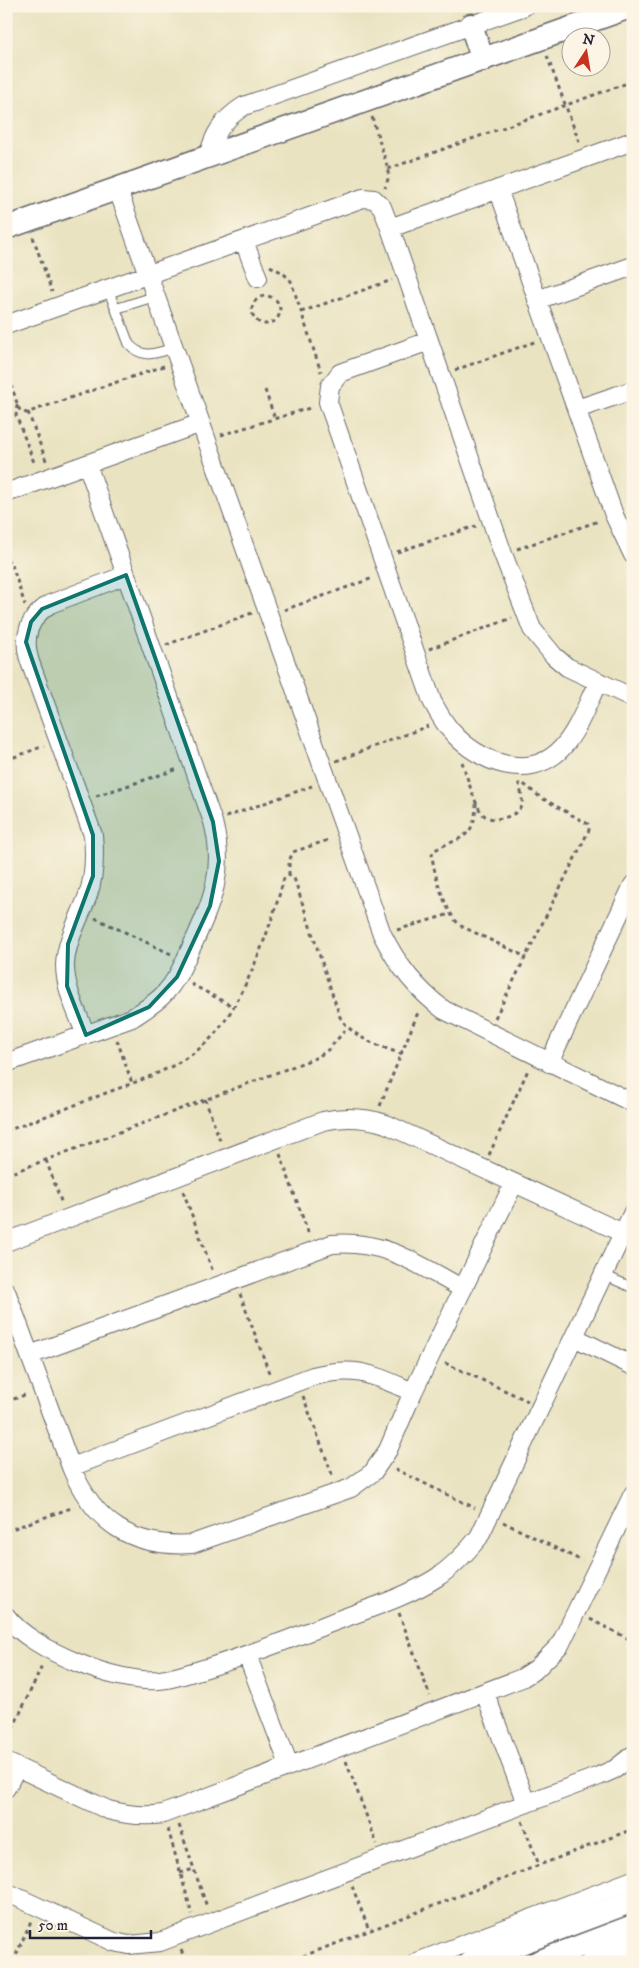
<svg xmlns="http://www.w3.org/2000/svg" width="639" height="1968" font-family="'IM FELL DW Pica',serif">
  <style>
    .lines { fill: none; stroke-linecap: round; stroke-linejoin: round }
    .service-casing { stroke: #68666a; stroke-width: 11 }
    .minor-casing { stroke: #68666a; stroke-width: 20 }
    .tertiary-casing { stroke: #68666a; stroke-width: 25 }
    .path { stroke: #68666a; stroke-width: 3; stroke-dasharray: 4 4; stroke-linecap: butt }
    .service { stroke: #fff; stroke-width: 9 }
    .minor { stroke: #fff; stroke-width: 18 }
    .tertiary { stroke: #fff; stroke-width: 22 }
    .marked { fill: #0f766e; fill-opacity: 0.2; stroke: #0f766e; stroke-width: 4; stroke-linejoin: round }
  </style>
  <rect width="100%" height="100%" fill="#fcf5e5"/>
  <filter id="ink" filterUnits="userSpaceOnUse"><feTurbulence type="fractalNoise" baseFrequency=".02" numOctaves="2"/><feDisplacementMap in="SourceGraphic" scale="10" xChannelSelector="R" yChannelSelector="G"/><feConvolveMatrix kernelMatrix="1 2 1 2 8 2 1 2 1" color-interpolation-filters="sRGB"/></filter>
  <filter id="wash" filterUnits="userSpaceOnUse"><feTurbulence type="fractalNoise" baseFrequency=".0096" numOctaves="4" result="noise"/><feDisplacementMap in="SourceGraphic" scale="20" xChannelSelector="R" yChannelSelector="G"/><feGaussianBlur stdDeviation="1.12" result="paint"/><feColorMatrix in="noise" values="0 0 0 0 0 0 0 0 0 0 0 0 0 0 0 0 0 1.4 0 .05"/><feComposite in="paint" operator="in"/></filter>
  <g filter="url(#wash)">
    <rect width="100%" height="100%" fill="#e9e3c1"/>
  </g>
  <g filter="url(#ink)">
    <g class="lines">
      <defs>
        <path id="service" d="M 108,289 L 129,344 C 143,360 156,353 174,348
          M 115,309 L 156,296
          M 604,1275 L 633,1288"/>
        <path id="minor" d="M 208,158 C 213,135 223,119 244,106 L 525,6
          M 498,189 L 614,515 L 633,555
          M 118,190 L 382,934 C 398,966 416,989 444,1010 L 633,1103
          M 390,228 L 633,141
          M 244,241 L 258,278
          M 537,300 L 633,266
          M 6,325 L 363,198 L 374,199 L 382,207 L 390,228 L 503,554 L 532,629 L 554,656 L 567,667 L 633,698
          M 429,341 L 340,373 L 330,386 L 328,402 L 432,701 C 438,712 444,724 453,733 C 479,762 529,782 561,749 C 578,731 587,704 598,682
          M 577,409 L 633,390
          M 6,493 L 201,423
          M 86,1035 C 77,1012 65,989 65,965 C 66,940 80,918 88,895 C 95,875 95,856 93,835 L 30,662 C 22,638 28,618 50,604 L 126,575
          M 6,1063 L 132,1018 C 144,1010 156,1003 165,993 C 178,979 184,962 192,946 C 212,902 226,871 213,822 L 87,464
          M 549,1063 L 633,885
          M 6,1242 L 323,1121 C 345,1116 364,1117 386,1124 L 623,1233
          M 6,1291 L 71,1467 C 94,1523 132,1548 192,1544 L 351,1488 L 373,1472 L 388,1450 L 413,1392 L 514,1183
          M 574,1337 L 633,1366
          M 30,1355 L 332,1244 C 386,1240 417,1264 463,1289
          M 71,1467 L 313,1376 C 357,1365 373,1375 413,1392
          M 6,1616 C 31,1650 117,1684 159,1680 C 175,1679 191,1672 207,1668 C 248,1655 288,1640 328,1624 C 363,1610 403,1599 436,1578 C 453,1567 466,1553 479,1537 L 633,1212
          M 247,1655 L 289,1765
          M 485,1693 L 526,1803
          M 6,1762 L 108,1810 C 127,1815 144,1817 163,1814 L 522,1678 L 536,1669 L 560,1645 L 633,1494
          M 6,1788 L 17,1767
          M 6,1892 L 114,1942 L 129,1945 L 160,1942 L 599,1776 L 615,1769 L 633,1755
          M 417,1962 L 633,1880
          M 590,1962 L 633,1946"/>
        <path id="tertiary" d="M 471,25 L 483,60
          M 6,228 L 633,6
          M 471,1962 L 633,1901
          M 538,1962 L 633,1926"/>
      </defs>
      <use href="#service" class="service-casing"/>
      <use href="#minor" class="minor-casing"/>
      <use href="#tertiary" class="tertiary-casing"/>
      <path class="path" d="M 547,56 L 580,144
        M 372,117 L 388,169 L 389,176 L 385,188
        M 388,169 L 633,81
        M 33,237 L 52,292
        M 270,266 L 283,273 L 291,281 L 321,372
        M252 310a14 14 0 1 1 28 0a14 14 0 1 1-28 0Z
        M 301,312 L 392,280
        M 6,369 L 19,409 L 26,413 L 164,366
        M 455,370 L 537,341
        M 265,390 L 275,419
        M 17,405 L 16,415 L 35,465
        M 28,412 L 47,463
        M 221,435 L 313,407
        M 517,549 L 599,521
        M 397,552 L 476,526
        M 6,560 L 11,562 L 25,605
        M 284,610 L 373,578
        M 166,645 L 252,613
        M 429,649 L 512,618
        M 6,760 L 44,746
        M 336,761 L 428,726
        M 462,762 C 467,775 475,809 485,816 C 495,823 519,816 522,804 C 523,797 520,788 518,781
        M 96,796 L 178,769
        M 476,803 C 475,841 460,836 433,851 L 432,856 C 434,874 446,915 461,926 L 526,957
        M 226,817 L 312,786
        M 289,875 L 289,861 L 293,852 L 331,839
        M 95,918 L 171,954
        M 397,930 L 450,914
        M 191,984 L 234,1007
        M 495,1018 L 589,830 L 588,824 L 540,797 L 521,782
        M 117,1040 L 132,1083
        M 205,1099 L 221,1143
        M 380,1106 L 419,1010
        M 6,1131 C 39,1119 73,1106 106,1093 C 141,1080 179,1068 207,1042 C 242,1010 272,924 284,878 L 289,875 L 294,878 L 298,890 L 340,1017 C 354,1039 378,1045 401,1054
        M 280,1154 L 309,1235
        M 489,1155 L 528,1070
        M 46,1160 L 62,1204
        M 6,1175 L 318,1057 L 329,1049 L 347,1028
        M 183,1191 L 213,1272
        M 240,1294 L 270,1375
        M 445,1363 L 528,1401
        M 303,1396 L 333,1477
        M 6,1402 L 27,1394
        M 395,1469 L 475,1508
        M 503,1522 L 582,1561
        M 6,1531 L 74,1507
        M 399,1613 L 430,1696
        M 590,1619 L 633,1641
        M 6,1743 L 43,1664
        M 346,1761 L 377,1844
        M 522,1821 L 539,1865
        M 179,1825 L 207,1907
        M 168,1829 L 192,1914
        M 180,1873 L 194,1869
        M 352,1886 L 369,1930
        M 181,1950 L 186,1962
        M 13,1962 L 31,1921
        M 288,1962 L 633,1829"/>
      <use href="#service" class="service"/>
      <use href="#minor" class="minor"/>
      <use href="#tertiary" class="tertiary"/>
    </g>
  </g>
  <path class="marked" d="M 126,575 L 213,822 L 219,861 L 210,906 L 177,977 L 149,1007 L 86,1035 L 67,986 L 68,944 L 93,876 L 93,835 L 26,642 L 31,622 L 42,609 Z"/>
  <rect width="639" height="1968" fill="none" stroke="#fcf5e5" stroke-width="25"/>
  <g transform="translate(586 52) rotate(12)"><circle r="24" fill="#fcf5e5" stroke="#a5a1a1"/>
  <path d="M0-4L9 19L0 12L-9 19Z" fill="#c8321e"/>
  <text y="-8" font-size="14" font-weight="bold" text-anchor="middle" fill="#22223b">N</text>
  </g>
  <path d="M30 1930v8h121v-8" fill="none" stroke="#22223b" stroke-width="2.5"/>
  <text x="38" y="1930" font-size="15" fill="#22223b" stroke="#fcf5e5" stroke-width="4" paint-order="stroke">50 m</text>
</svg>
